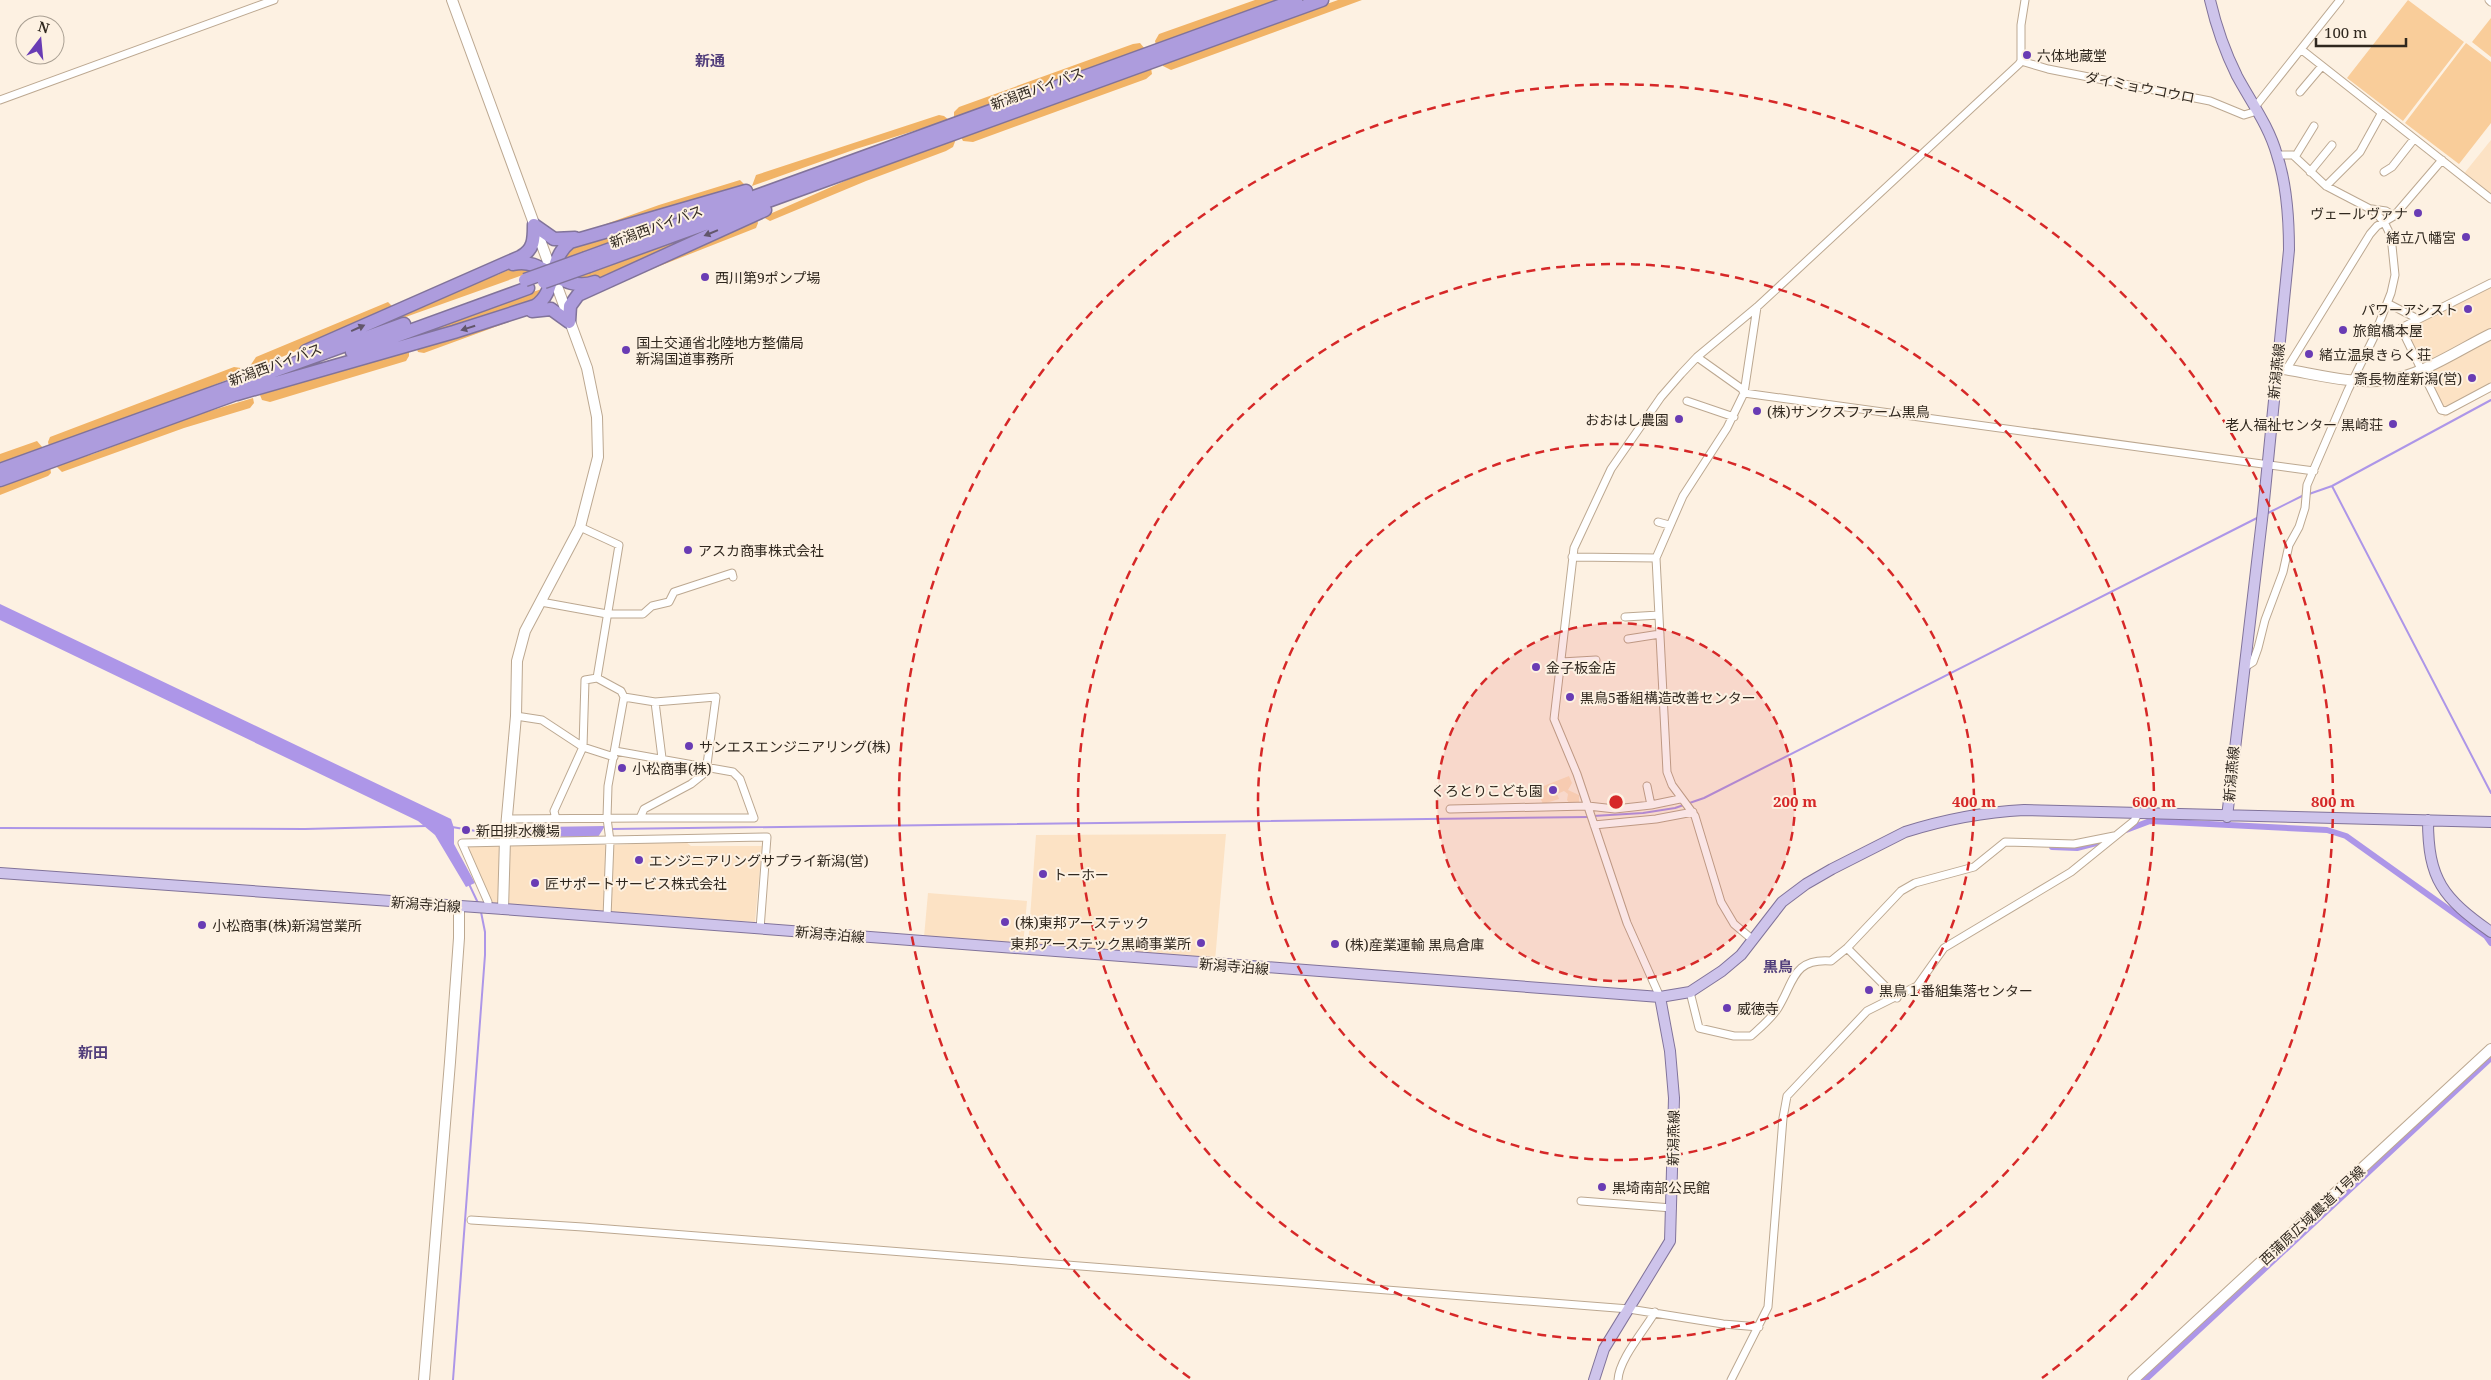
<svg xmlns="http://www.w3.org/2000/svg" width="2491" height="1380" font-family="'Noto Serif','Noto Sans JP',serif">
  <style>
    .built { fill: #fce2c4 }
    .green { fill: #f9cd9a }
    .forest { fill: #f1b366 }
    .water { fill: #ad96e8 }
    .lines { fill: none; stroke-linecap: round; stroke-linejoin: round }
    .stream { stroke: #ad96e8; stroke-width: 2 }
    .canal { stroke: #ad96e8; stroke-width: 6 }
    .street-casing { stroke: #bca891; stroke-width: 9 }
    .secondary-casing { stroke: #bca891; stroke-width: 12 }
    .primary-casing { stroke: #81739a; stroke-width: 12 }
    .highway-casing { stroke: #81739a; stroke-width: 15 }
    .street { stroke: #fff; stroke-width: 7 }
    .secondary { stroke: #fff; stroke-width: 10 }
    .primary { stroke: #cec4eb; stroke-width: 10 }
    .highway { stroke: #ad9cdd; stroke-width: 12 }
    .highway-bridge-casing { stroke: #81739a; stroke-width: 15; stroke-linecap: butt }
    .highway-bridge { stroke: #ad9cdd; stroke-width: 12 }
    .oneway { fill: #62566b }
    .ring { fill: none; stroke: #d62828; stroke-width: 2.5; stroke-dasharray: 9 6 }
    .poi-dot { fill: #693cb4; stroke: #fdf1e2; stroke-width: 2 }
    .labels { text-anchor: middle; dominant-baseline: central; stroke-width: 4; stroke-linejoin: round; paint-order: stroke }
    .poi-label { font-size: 14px; fill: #30281f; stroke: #fdf1e2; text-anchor: start }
    .street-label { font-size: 14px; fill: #30281f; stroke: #fdf1e2 }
    .neighbourhood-label { font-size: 15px; font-weight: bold; fill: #513e7b; stroke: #fdf1e2 }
    .centre { fill: #d62828; stroke: #fdf1e2; stroke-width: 2.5 }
    .ring-label { font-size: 15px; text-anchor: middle; font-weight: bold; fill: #d62828; stroke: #fdf1e2; stroke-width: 4; stroke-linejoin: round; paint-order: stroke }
  </style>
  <rect width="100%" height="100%" fill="#fdf1e2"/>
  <path class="built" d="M 2491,140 L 2491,199 L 2462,176 Z
    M 2491,283 L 2491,392 L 2444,417 L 2401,328 Z
    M 1569,776 L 1572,783 L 1568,790 L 1579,795 L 1579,803 L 1570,804 L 1567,800 L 1568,794 L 1564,791 L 1557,794 L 1559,799 L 1543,804 L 1536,789 Z
    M 1226,834 L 1215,961 L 1028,946 L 1036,835 Z
    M 685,841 L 691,846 L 762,846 L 755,922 L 492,903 L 467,845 L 615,845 Z
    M 928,893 L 1027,901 L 1023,946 L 924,937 Z"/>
  <path class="green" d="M 2408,0 L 2464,42 L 2403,121 L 2347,78 Z
    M 2491,18 L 2491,57 L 2472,42 Z
    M 2466,43 L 2491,62 L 2491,123 L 2459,164 L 2405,123 Z"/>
  <path class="forest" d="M 1255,0 L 1280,0 L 1156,45 L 1155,41 L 1159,34 Z
    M 1338,0 L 1362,0 L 1171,70 L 1163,66 L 1163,63 Z
    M 1140,43 L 1145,49 L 954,118 L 954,112 L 959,107 L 1133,44 Z
    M 1151,68 L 1152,74 L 1146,79 L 973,142 L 963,141 L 961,137 Z
    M 939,115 L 944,116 L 949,120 L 856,149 L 752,186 L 756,175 Z
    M 956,139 L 953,147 L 946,151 L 866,181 L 770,221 L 763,217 L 872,169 Z
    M 740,180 L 747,187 L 578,234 L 659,205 Z
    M 725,201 L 559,261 L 570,246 Z
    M 741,217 L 603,277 L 589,282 L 568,280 Z
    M 757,219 L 758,223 L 756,228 L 624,280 Z
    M 517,266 L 537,270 L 358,334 L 479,278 L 497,275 Z
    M 547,287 L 535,303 L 362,354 Z
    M 388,302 L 395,309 L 251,370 L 250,366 L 256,357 Z
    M 522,317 L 424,353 L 418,352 L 416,347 Z
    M 409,349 L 409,356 L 406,361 L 270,402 L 262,400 L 260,395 L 295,382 Z
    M 234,367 L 241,368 L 244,373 L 187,396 L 49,446 L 48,442 L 50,437 Z
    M 253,398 L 254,403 L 250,408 L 184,428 L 62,472 L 55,465 L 93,454 L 183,419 Z
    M 37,441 L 43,448 L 0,464 L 0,454 Z
    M 50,467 L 51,473 L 48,476 L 0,495 L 0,485 Z"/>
  <path class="water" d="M 0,604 L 451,819 L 454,828 L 454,844 L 475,883 L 466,887 L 435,835 L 418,821 L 0,620 Z
    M 605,826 L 598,837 L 480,836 L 481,828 Z"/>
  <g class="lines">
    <path class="stream" d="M 2332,486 L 2491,793
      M 2309,494 L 2332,486 L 2491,400
      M 2266,514 L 2304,495
      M 1593,816 L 1643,813 L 1675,808 L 1704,798 L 2257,518
      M 452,827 L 482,832
      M 0,828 L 305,829 L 426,826
      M 611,829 L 1589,817
      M 469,884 L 478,903
      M 453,1380 L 485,955 L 485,932 L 481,912"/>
    <path class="canal" d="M 2126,830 L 2150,821 L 2327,830 L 2346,836 L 2486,936 L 2491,943
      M 2052,847 L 2077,848 L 2104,841
      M 2145,1380 L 2491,1058"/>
    <defs>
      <path id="street" d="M 2489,0 L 2491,2
        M 2302,50 L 2491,199
        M 2021,61 L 2048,69 L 2210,101 L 2244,115 L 2257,111
        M 2300,92 L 2322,66
        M 0,100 L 274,0
        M 2255,107 L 2340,0
        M 2295,157 L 2314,126
        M 2310,172 L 2332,145
        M 2384,172 L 2392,167 L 2414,139
        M 2326,186 L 2360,152 L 2381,114
        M 2372,209 L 2386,211 L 2394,216 L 2442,160
        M 2491,283 L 2401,328 L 2441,410 L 2446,411 L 2491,387
        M 2387,303 L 2418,319
        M 1697,357 L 1742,389 L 1744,393 L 2314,471
        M 2286,370 L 2370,234 L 2377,226 L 2394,216
        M 1687,401 L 1734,417
        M 1658,522 L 1669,525
        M 580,527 L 619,545 L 597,678 L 621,691 L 624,697 L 608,786 L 607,818 L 610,841 L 607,917
        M 1572,557 L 1656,558
        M 541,602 L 607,614 L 643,614 L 652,606 L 669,602 L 674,592 L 732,573 L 733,577
        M 1625,617 L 1659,615
        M 1628,639 L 1660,634
        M 1561,662 L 1596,660
        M 2245,667 L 2253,662 L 2258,648 L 2265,620 L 2283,572 L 2289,545 L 2299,527 L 2305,508 L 2307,485 L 2348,390 L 2373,339 L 2391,293 L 2395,275 L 2391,236 L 2384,222 L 2374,211 L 2326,186 L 2293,155 L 2277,155
        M 655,702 L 662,758
        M 516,716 L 542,720 L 583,747 L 614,757
        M 615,751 L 733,772 L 740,779 L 754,818 L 640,818
        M 1647,786 L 1651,805 L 1680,799
        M 1450,809 L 1588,806 L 1615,809 L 1651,805
        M 507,819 L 640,818 L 644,809 L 691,784 L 706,772 L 716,697 L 655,702 L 624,697
        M 556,819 L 554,811 L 583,747 L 585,680 L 597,678
        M 1594,825 L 1656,819 L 1693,812
        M 488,909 L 488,902 L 462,843 L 767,837 L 760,929
        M 1753,940 L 1734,924 L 1721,902 L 1695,816 L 1672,785 L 1667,772 L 1656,558 L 1683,496 L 1727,428 L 1744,393 L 1757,307
        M 1847,948 L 1897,998
        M 1690,992 L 1699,1028 L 1734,1036 L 1751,1036 C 1761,1027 1771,1019 1778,1008 C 1794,983 1792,958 1831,961 L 1847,948 L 1901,891 L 1915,883 L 1974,867 L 2005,842 L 2074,844 L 2114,836
        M 1660,997 L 1627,923 L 1577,774 L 1554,719 L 1574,548 L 1611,469 L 1661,397 L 1681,374 L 1697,357 L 1757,307 L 2019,64 L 2021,61 L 2021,25 L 2025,0
        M 1581,1201 L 1672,1208
        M 471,1220 L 583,1227 L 1629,1309 L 1723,1324 L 1759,1327
        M 1618,1380 C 1619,1359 1644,1331 1655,1312
        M 1731,1380 L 1768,1307 L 1783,1118 L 1787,1096 L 1867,1011 L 1917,986 L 1944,948 L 2071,872 L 2134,821 L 2138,814"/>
      <path id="secondary" d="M 452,0 L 587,368 L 597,417 L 598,457 L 580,527 L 525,631 L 517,661 L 516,716 L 505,839 L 503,909
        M 2277,368 C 2312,373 2351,385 2387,380 C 2421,376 2460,349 2491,334
        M 424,1380 L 450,1062 L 459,938 L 459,907
        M 2133,1380 L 2491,1049"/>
      <path id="primary" d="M 2210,0 C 2216,26 2225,52 2237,76 C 2251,102 2269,126 2277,155 C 2287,185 2289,218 2289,250 L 2263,511 L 2227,817
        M 2428,820 C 2428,880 2443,898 2491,932
        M 0,873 L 503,909 L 1660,997 L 1690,992 L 1722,971 L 1741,955 L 1782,902 L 1806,884 L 1832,869 L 1905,832 C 1943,820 1984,812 2024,810 L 2491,822
        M 1594,1380 L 1604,1349 L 1670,1241 L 1674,1098 L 1670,1051 L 1660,997"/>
      <path id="highway" d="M 534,225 L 554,239 L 575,238
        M 586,258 L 1296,0
        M 513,264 C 544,256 561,294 595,282
        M 589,266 L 1322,0
        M 532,311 L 551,309 L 569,322 L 570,306 L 578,295 L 765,210
        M 306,351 L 520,257 C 534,250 534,239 534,225
        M 352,352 L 528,288
        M 237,394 L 454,332 L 535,306 C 558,292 547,260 570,242 L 746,191
        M 0,470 L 404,324
        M 0,480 L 244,391"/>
    </defs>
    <use href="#street" class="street-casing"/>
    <use href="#secondary" class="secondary-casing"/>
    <use href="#primary" class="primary-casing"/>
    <use href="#highway" class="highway-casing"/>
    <use href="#street" class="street"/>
    <use href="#secondary" class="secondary"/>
    <use href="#primary" class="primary"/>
    <use href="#highway" class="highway"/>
    <defs>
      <path id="highway-bridge" d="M 525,280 L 586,258
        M 544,282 L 589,266"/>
    </defs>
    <use href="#highway-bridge" class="highway-bridge-casing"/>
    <use href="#highway-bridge" class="highway-bridge"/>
  </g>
  <defs><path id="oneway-solid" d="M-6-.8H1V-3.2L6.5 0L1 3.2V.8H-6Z" transform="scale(1.25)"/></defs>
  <g class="oneway">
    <use href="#oneway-solid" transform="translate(711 233) rotate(158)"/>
    <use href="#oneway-solid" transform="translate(358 328) rotate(-24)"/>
    <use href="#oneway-solid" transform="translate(468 328) rotate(163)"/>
  </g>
  <circle cx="1616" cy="802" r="179" fill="#d62828" fill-opacity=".12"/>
  <g class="ring">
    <circle cx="1616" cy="802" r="179"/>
    <circle cx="1616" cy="802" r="358"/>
    <circle cx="1616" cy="802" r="538"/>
    <path d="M1190 1378A717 717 0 1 1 2042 1378"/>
  </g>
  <g class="poi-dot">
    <circle cx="2027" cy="55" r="5"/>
    <circle cx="2418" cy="213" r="5"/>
    <circle cx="2466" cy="237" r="5"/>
    <circle cx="705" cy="277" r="5"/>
    <circle cx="2468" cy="309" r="5"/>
    <circle cx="2343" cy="330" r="5"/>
    <circle cx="626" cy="350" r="5"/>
    <circle cx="2309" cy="354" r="5"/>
    <circle cx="2472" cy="378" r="5"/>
    <circle cx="1757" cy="411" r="5"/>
    <circle cx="1679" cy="419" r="5"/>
    <circle cx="2393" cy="424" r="5"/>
    <circle cx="688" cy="550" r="5"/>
    <circle cx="1536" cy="667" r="5"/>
    <circle cx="1570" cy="697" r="5"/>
    <circle cx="689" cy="746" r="5"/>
    <circle cx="622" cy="768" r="5"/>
    <circle cx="1553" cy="790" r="5"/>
    <circle cx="466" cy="830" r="5"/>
    <circle cx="639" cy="860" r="5"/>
    <circle cx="1043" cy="874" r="5"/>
    <circle cx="535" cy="883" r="5"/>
    <circle cx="1005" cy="922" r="5"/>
    <circle cx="202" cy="925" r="5"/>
    <circle cx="1201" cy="943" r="5"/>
    <circle cx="1335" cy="944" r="5"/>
    <circle cx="1869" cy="990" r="5"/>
    <circle cx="1727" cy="1008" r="5"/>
    <circle cx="1602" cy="1187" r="5"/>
  </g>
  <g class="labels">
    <g class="poi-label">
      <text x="2037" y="55">六体地蔵堂</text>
      <text x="2408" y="213" text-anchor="end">ヴェールヴァナ</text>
      <text x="2456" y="237" text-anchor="end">緒立八幡宮</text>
      <text x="715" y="277">西川第9ポンプ場</text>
      <text x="2458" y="309" text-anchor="end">パワーアシスト</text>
      <text x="2353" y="330">旅館橋本屋</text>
      <text x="636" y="342">国土交通省北陸地方整備局<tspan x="636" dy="16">新潟国道事務所</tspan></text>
      <text x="2319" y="354">緒立温泉きらく荘</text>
      <text x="2462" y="378" text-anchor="end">斎長物産新潟(営)</text>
      <text x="1767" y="411">(株)サンクスファーム黒鳥</text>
      <text x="1669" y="419" text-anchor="end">おおはし農園</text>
      <text x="2383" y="424" text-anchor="end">老人福祉センター 黒崎荘</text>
      <text x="698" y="550">アスカ商事株式会社</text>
      <text x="1546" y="667">金子板金店</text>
      <text x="1580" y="697">黒鳥5番組構造改善センター</text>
      <text x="699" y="746">サンエスエンジニアリング(株)</text>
      <text x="632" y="768">小松商事(株)</text>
      <text x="1543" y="790" text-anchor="end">くろとりこども園</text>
      <text x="476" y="830">新田排水機場</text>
      <text x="649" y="860">エンジニアリングサプライ新潟(営)</text>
      <text x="1053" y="874">トーホー</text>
      <text x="545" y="883">匠サポートサービス株式会社</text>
      <text x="1015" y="922">(株)東邦アーステック</text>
      <text x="212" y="925">小松商事(株)新潟営業所</text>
      <text x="1191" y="943" text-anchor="end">東邦アーステック黒崎事業所</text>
      <text x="1345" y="944">(株)産業運輸 黒鳥倉庫</text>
      <text x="1879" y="990">黒鳥１番組集落センター</text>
      <text x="1737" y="1008">威徳寺</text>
      <text x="1612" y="1187">黒埼南部公民館</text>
    </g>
    <g class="street-label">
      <text transform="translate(2140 87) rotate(11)">ダイミョウコウロ</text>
      <text transform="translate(1037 88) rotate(-20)">新潟西バイパス</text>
      <text transform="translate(656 226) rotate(-20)">新潟西バイパス</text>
      <text transform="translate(275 364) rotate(-20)">新潟西バイパス</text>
      <text transform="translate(2276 371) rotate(-84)">新潟燕線</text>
      <text transform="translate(2231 774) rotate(-85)">新潟燕線</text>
      <text transform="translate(426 904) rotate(4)">新潟寺泊線</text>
      <text transform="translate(830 934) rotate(5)">新潟寺泊線</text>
      <text transform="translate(1234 966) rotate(5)">新潟寺泊線</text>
      <text transform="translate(1673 1138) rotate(-89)">新潟燕線</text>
      <text transform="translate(2312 1215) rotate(-43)">西蒲原広域農道 1号線</text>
    </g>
    <g class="neighbourhood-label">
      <text x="710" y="60">新通</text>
      <text x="1778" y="966">黒鳥</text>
      <text x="93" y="1052">新田</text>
    </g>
  </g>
  <circle cx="1616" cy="802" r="8" class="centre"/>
  <g class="ring-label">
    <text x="1795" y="807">200 m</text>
    <text x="1974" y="807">400 m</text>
    <text x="2154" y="807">600 m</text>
    <text x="2333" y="807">800 m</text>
  </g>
  <g transform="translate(40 40) rotate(16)"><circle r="24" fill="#fdf1e2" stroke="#aba194"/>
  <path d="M0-4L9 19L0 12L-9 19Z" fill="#693cb4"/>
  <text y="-8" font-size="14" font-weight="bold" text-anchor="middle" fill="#30281f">N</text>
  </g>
  <path d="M2316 38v8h90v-8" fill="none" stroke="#30281f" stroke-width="2.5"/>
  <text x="2324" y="38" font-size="15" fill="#30281f" stroke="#fdf1e2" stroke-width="4" paint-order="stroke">100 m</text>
</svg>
